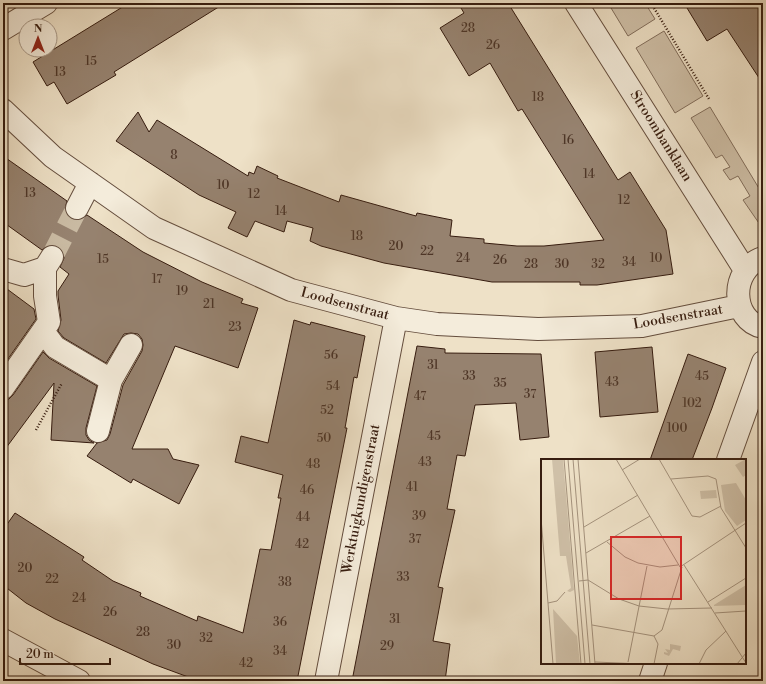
<svg xmlns="http://www.w3.org/2000/svg" width="766" height="684" font-family="'Libre Bodoni',serif">
  <style>
    .green { fill: #cfc0a8; stroke: #826e5c }
    .building { fill: #96826f; stroke: #361c0f }
    .lines { fill: none; stroke-linecap: round; stroke-linejoin: round }
    .minor-tunnel { stroke: #c9baa2; stroke-width: 22; stroke-dasharray: 22 11; stroke-linecap: butt }
    .minor-casing { stroke: #644d3d; stroke-width: 24 }
    .path { stroke: #361c0f; stroke-width: 2.5; stroke-dasharray: 1 2; stroke-linecap: butt }
    .minor { stroke: #f4ecdb; stroke-width: 22 }
    .labels { text-anchor: middle; dominant-baseline: central; stroke-width: 3; stroke-linejoin: round; paint-order: stroke }
    .number-label { font-size: 12px; fill: #4e3627 }
    .street-label { font-size: 14px; fill: #361c0f; stroke: #f4ecdb }
    .inset-road { fill: none; stroke: #a4927d; stroke-width: 1 }
    .view { fill: #d62828; fill-opacity: 0.15; stroke: #d62828; stroke-width: 2 }
    .inset-edge { fill: none; stroke: #361c0f; stroke-width: 2 }
  </style>
  <rect width="100%" height="100%" fill="#eee1c7"/>
  <filter id="stains"><feTurbulence type="fractalNoise" baseFrequency=".005" numOctaves="4"/><feColorMatrix values="0 0 0 0 .2 0 0 0 0 .09 0 0 0 0 .02 0 0 0 .5 -.17"/></filter>
  <radialGradient id="worn" r=".72"><stop offset=".6" stop-color="#630" stop-opacity="0"/><stop offset="1" stop-color="#630" stop-opacity=".3"/></radialGradient>
  <path class="green" d="M 608,3 L 645,3 L 655,19 L 628,36 Z
    M 664,31 L 703,96 L 675,113 L 636,48 Z
    M 710,107 L 763,195 L 763,229 L 743,200 L 750,196 L 738,176 L 730,180 L 723,170 L 730,167 L 722,155 L 716,158 L 691,118 Z"/>
  <path class="building" d="M 129,3 L 225,3 L 114,72 L 116,75 L 67,104 L 54,82 L 47,86 L 33,62 Z
    M 458,3 L 508,3 L 618,180 L 630,172 L 666,230 L 673,274 L 597,285 L 580,285 L 580,282 L 492,282 L 384,263 L 321,246 L 310,241 L 313,228 L 287,221 L 284,232 L 255,221 L 247,237 L 228,228 L 236,212 L 199,195 L 116,141 L 138,112 L 149,132 L 157,120 L 248,176 L 249,172 L 254,174 L 257,166 L 278,176 L 277,178 L 339,202 L 341,195 L 416,216 L 417,213 L 452,220 L 450,236 L 484,239 L 484,243 L 517,246 L 544,246 L 604,240 L 522,109 L 518,111 L 490,63 L 469,76 L 440,28 L 464,13 Z
    M 684,3 L 763,3 L 763,84 L 727,29 L 707,41 Z
    M 3,156 L 67,201 L 65,209 L 66,214 L 71,219 L 78,220 L 87,215 L 143,252 L 202,282 L 243,299 L 241,303 L 258,308 L 238,368 L 175,346 L 132,449 L 168,449 L 173,459 L 199,465 L 179,504 L 133,479 L 131,483 L 87,456 L 97,443 L 107,440 L 110,434 L 123,385 L 142,351 L 143,345 L 142,339 L 138,334 L 131,333 L 124,334 L 106,363 L 64,338 L 58,331 L 61,320 L 58,295 L 58,291 L 69,274 L 60,267 L 64,258 L 63,252 L 59,247 L 53,245 L 47,246 L 42,250 L 3,222 Z
    M 3,286 L 34,309 L 36,319 L 3,366 Z
    M 294,320 L 310,325 L 311,322 L 365,336 L 357,378 L 354,377 L 345,428 L 347,428 L 297,681 L 199,681 L 153,664 L 55,619 L 26,603 L 3,585 L 3,530 L 15,513 L 84,557 L 82,560 L 113,581 L 141,593 L 140,596 L 197,621 L 198,616 L 243,633 L 260,549 L 271,550 L 281,498 L 278,498 L 283,475 L 235,462 L 241,436 L 268,443 Z
    M 417,346 L 445,349 L 445,353 L 541,354 L 549,437 L 520,440 L 516,403 L 475,405 L 465,456 L 457,455 L 447,509 L 455,510 L 438,587 L 443,588 L 433,641 L 450,644 L 445,681 L 352,681 Z
    M 652,347 L 658,412 L 600,417 L 595,352 Z
    M 43,352 L 49,358 L 97,386 L 86,428 L 86,435 L 89,440 L 94,443 L 51,440 L 54,383 L 3,452 L 3,400 L 9,399 L 13,395 Z
    M 688,354 L 726,368 L 712,408 L 692,460 L 650,460 Z"/>
  <g class="lines">
    <path class="minor-tunnel" d="M 52,257 L 77,208"/>
    <defs>
      <path id="minor" d="M 576,3 L 745,270
        M 3,29 L 46,3
        M 3,110 L 53,157 L 154,228 L 291,290 L 396,318 L 437,324 L 538,329 L 642,326 L 739,306
        M 77,208 L 90,183
        M 763,258 C 729,269 731,321 763,327
        M 3,269 L 24,275 L 45,268 L 52,257
        M 43,331 L 55,347 L 111,380
        M 3,388 L 49,322 L 45,296 L 45,268
        M 98,431 L 111,380 L 131,345
        M 728,460 L 763,362
        M 3,640 L 79,681
        M 326,681 L 396,318
        M 650,681 L 656,663"/>
    </defs>
    <use href="#minor" class="minor-casing"/>
    <path class="path" d="M 651,3 L 709,99
      M 36,430 L 62,383"/>
    <use href="#minor" class="minor"/>
  </g>
  <g class="labels">
    <g class="number-label">
      <text x="468" y="28">28</text>
      <text x="493" y="45">26</text>
      <text x="91" y="61">15</text>
      <text x="60" y="72">13</text>
      <text x="538" y="97">18</text>
      <text x="568" y="140">16</text>
      <text x="174" y="155">8</text>
      <text x="589" y="174">14</text>
      <text x="223" y="185">10</text>
      <text x="30" y="193">13</text>
      <text x="254" y="194">12</text>
      <text x="624" y="200">12</text>
      <text x="281" y="211">14</text>
      <text x="357" y="236">18</text>
      <text x="396" y="246">20</text>
      <text x="427" y="251">22</text>
      <text x="463" y="258">24</text>
      <text x="656" y="258">10</text>
      <text x="103" y="259">15</text>
      <text x="500" y="260">26</text>
      <text x="629" y="262">34</text>
      <text x="531" y="264">28</text>
      <text x="562" y="264">30</text>
      <text x="598" y="264">32</text>
      <text x="157" y="279">17</text>
      <text x="182" y="291">19</text>
      <text x="209" y="304">21</text>
      <text x="235" y="327">23</text>
      <text x="331" y="355">56</text>
      <text x="433" y="365">31</text>
      <text x="469" y="376">33</text>
      <text x="702" y="376">45</text>
      <text x="612" y="382">43</text>
      <text x="500" y="383">35</text>
      <text x="333" y="386">54</text>
      <text x="530" y="394">37</text>
      <text x="420" y="396">47</text>
      <text x="692" y="403">102</text>
      <text x="327" y="410">52</text>
      <text x="677" y="428">100</text>
      <text x="434" y="436">45</text>
      <text x="324" y="438">50</text>
      <text x="425" y="462">43</text>
      <text x="313" y="464">48</text>
      <text x="412" y="487">41</text>
      <text x="307" y="490">46</text>
      <text x="419" y="516">39</text>
      <text x="303" y="517">44</text>
      <text x="415" y="539">37</text>
      <text x="302" y="544">42</text>
      <text x="25" y="568">20</text>
      <text x="403" y="577">33</text>
      <text x="52" y="579">22</text>
      <text x="285" y="582">38</text>
      <text x="79" y="598">24</text>
      <text x="110" y="612">26</text>
      <text x="395" y="619">31</text>
      <text x="280" y="622">36</text>
      <text x="143" y="632">28</text>
      <text x="206" y="638">32</text>
      <text x="174" y="645">30</text>
      <text x="387" y="646">29</text>
      <text x="280" y="651">34</text>
      <text x="246" y="663">42</text>
    </g>
    <g class="street-label">
      <text transform="translate(661 136) rotate(58)">Stroombanklaan</text>
      <text transform="translate(345 304) rotate(15)">Loodsenstraat</text>
      <text transform="translate(678 317) rotate(-10)">Loodsenstraat</text>
      <text transform="translate(361 499) rotate(-79)">Werktuigkundigenstraat</text>
    </g>
  </g>
  <g transform="translate(541 459)">
    <rect width="205" height="205" fill="#eee1c7"/>
    <path d="M 11,0 L 22,0 L 33,131 L 29,133 L 26,132 L 30,129 L 25,97 L 19,97 ZM 205,0 L 205,16 L 202,18 L 194,6 ZM 195,24 L 205,41 L 205,61 L 196,67 L 184,52 L 180,26 ZM 175,31 L 176,39 L 160,40 L 159,32 ZM 205,126 L 205,146 L 173,147 L 173,146 ZM 12,150 L 36,177 L 39,205 L 15,205 ZM 129,185 L 140,187 L 139,192 L 132,190 L 128,197 L 123,195 L 123,193 L 127,194 L 124,190 L 129,191 Z" fill="#cfc0a8"/>
    <path class="inset-road" d="M 23,0 L 40,205M 27,0 L 44,205M 32,0 L 49,205M 37,0 L 54,205M 75,0 L 139,108 L 205,64M 118,0 L 151,57 L 159,58 L 180,47M 81,11 L 99,0M 130,20 L 167,17 L 175,20 L 180,49 L 205,89M 0,59 L 12,205M 43,68 L 97,36M 66,83 L 84,98 L 97,104 L 119,108 L 137,106M 45,94 L 109,57M 143,106 L 205,204M 38,122 L 47,121 L 78,140 L 98,147 L 126,150 L 171,149M 167,143 L 205,119M 7,144 L 16,142 L 24,133M 174,154 L 205,152M 51,166 L 113,177M 54,203 L 101,205M 87,203 L 106,107M 113,205 L 117,185 L 113,177 L 121,171 L 141,108M 158,205 L 165,191 L 185,172M 196,205 L 205,194"/>
    <path class="view" d="M 70,78 L 140,78 L 140,140 L 70,140 Z"/>
    <rect width="205" height="205" class="inset-edge"/>
  </g>
  <rect width="766" height="684" fill="none" stroke="#eee1c7" stroke-width="16"/>
  <rect x="4" y="4" width="758" height="676" fill="none" stroke="#361c0f" stroke-width="2"/>
  <rect x="8" y="8" width="750" height="668" fill="none" stroke="#361c0f"/>
  <g transform="translate(38 38)"><circle r="19" fill="#f4ecdb" stroke="#a89989"/>
  <path d="M0-3L7 15L0 10L-7 15Z" fill="#8f2418"/>
  <text y="-6" font-size="11" font-weight="bold" text-anchor="middle" fill="#361c0f">N</text>
  </g>
  <path d="M20 658v6h90v-6" fill="none" stroke="#361c0f" stroke-width="2"/>
  <text x="26" y="658" font-size="12" fill="#361c0f" stroke="#f4ecdb" stroke-width="3" paint-order="stroke">20 m</text>
  <rect width="100%" height="100%" filter="url(#stains)"/>
  <rect width="100%" height="100%" fill="url(#worn)"/>
</svg>
